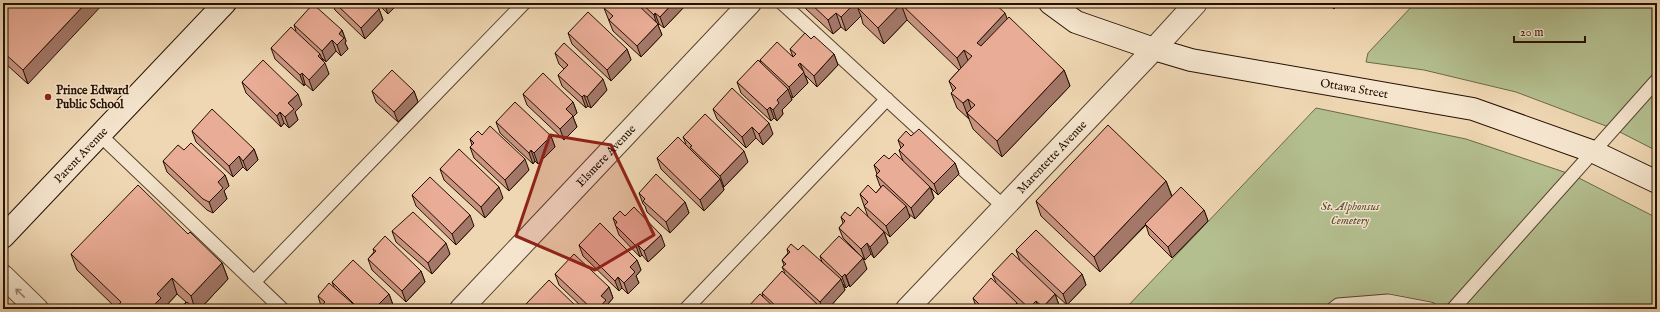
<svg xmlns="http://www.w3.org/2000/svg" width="1660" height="312" font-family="'IM FELL English',serif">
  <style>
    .green { fill: #b4bf90; stroke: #6c6848 }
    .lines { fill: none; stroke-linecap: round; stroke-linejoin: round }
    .lane-casing { stroke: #58422d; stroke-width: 15 }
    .street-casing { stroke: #58422d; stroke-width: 24 }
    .secondary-casing { stroke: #251000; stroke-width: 24 }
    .lane { stroke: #f5e5ce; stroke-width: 13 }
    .street { stroke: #f5e5ce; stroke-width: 22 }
    .secondary { stroke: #f5e5ce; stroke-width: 22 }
    .wall { fill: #c89481; stroke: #251000 }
    .shaded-wall { fill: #a37869; stroke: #251000 }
    .building { fill: #e9ac96; stroke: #251000 }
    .oneway { stroke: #978571 }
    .marked { fill: #8f2418; fill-opacity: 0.2; stroke: #8f2418; stroke-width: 3; stroke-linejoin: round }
    .poi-dot { fill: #8f2418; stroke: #f5e5ce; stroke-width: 1.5 }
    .labels { text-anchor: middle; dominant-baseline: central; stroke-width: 3; stroke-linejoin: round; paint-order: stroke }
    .street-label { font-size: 12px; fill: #251000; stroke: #f5e5ce }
    .poi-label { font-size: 12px; font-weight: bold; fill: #251000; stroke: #f5e5ce; text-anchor: start }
    .park-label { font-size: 12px; font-style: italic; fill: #574d32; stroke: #f5e5ce }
  </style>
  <rect width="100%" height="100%" fill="#efd7b3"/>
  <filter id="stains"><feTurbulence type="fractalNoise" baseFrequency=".005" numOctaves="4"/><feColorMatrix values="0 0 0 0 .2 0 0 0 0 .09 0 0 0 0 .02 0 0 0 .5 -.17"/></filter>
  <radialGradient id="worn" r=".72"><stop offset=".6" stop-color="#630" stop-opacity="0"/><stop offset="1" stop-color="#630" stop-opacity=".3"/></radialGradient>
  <path class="green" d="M 1415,3 L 1657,3 L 1657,151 L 1614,129 L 1516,92 L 1424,70 L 1366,62 L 1368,53 Z
    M 1316,108 L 1466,139 L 1573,175 L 1657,218 L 1657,309 L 1125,309 Z"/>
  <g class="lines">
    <defs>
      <path id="lane" d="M 782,3 L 1004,207
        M 100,135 L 282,309
        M 254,282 L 524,3
        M 686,309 L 887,99
        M 1333,309 L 1338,305 L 1388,301 L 1430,309
        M 1453,309 L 1657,80"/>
      <g id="street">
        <path d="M 3,276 L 37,309"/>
        <path id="s1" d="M 461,309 L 750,3"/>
        <path id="s2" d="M 907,309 L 1154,49 L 1196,3"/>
      </g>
      <g id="secondary">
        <path id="s3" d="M 1050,3 L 1076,22 L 1154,49 L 1191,60 L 1473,109 L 1594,152 L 1657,182"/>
        <path id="s4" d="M 3,237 L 225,3"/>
      </g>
    </defs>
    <use href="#lane" class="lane-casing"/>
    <use href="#street" class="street-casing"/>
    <use href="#secondary" class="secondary-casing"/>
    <use href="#lane" class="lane"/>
    <use href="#street" class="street"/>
    <use href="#secondary" class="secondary"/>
  </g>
  <path class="wall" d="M 3,3 L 28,84 L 6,64 L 3,56 Z
    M 332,3 L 399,3 L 388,14 L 379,5 L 378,7 L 379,9 L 383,20 L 365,39 L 335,10 Z
    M 609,3 L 683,3 L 685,6 L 664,28 L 659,24 L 658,25 L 662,35 L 641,57 L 613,31 L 604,8 Z
    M 804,3 L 994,3 L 1007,19 L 1064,70 L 1070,86 L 1002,157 L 973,129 L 969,119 L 957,108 L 951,93 L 953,91 L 949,81 L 959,70 L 907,20 L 884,44 L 863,24 L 861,16 L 846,31 L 841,27 L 833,34 L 806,9 Z
    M 1327,3 L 1344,3 L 1342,6 L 1339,4 L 1334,9 Z
    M 294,25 L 342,30 L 346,41 L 345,43 L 348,49 L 341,56 L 336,51 L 326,62 L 322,58 L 329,74 L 313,91 L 305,84 L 304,86 L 275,59 L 271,48 L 296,31 Z
    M 568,33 L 627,49 L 631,60 L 611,81 L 572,44 Z
    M 811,39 L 834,54 L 838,65 L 817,87 L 805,75 L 808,83 L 793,98 L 790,96 L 792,100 L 782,110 L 783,114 L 777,121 L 774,118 L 771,121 L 741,93 L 737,82 L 761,64 L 760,60 L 793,57 L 790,49 Z
    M 555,53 L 607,90 L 591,108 L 588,106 L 586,108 L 562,86 L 558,75 L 564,69 L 559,64 Z
    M 242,82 L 302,105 L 295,112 L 298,120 L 289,128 L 284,123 L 281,127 L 246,93 Z
    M 372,91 L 414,91 L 418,102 L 398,122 L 376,102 Z
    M 523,94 L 573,102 L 577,113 L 573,117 L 577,127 L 564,140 L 527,105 Z
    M 713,109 L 773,134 L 763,145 L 756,138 L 746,148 L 717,119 Z
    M 496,122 L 551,136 L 555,147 L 538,164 L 535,161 L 533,164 L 500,133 Z
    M 192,131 L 254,149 L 258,160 L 247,171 L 243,167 L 233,177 L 196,142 Z
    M 482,135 L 529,170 L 509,191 L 474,158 L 470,147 L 472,145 L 470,139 Z
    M 683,137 L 748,162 L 724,187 L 723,186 L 724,190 L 704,211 L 661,169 L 657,158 L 686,144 Z
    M 898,140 L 955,163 L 959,174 L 938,195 L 931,188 L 934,198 L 915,219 L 908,213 L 910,217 L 890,237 L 868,217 L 860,194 L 876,193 L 881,187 L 880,186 L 876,175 L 877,174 L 874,165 L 889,159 L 903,161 L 899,150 L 901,148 Z
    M 184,150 L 225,175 L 229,186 L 224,191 L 227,199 L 213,213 L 207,210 L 167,172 L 163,161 Z
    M 440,169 L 503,198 L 485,218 L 444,180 Z
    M 1166,181 L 1172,196 L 1204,210 L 1208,221 L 1172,258 L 1149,235 L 1146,225 L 1100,272 L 1041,216 L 1036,201 Z
    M 639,193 L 685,202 L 689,213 L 670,233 L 647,212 L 645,206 L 643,204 Z
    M 412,195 L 474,226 L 456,245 L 416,206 Z
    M 625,216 L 665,246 L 648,262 L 642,255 L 640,257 L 619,235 L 613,218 Z
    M 850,216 L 884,232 L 888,243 L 874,258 L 871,254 L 865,260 L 843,238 L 839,228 L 843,223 L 841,217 Z
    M 392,231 L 450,254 L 432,274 L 396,242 Z
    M 188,234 L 222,263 L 228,279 L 200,309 L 180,309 L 186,302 L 177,294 L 164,308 L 165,309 L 117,309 L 77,270 L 71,254 Z
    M 579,245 L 637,260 L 641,270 L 636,276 L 639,283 L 628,294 L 622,288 L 619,291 L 583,256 Z
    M 373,249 L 421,271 L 425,282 L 406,302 L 372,270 L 368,259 L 374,252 Z
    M 787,249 L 798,250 L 822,262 L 820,256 L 867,269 L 850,287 L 849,285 L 846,288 L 843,284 L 845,290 L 828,309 L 746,309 L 763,297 L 762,293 L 785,273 L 782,267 L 784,265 L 782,260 L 788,253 Z
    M 1016,250 L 1082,274 L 1086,285 L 1067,305 L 1055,294 L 1059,305 L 1056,309 L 1022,309 L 1018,305 L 1019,309 L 977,309 L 973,298 L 996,282 L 992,274 L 1020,261 Z
    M 555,274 L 609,287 L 613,298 L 607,305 L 609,309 L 584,309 L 559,285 Z
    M 332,282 L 389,294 L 393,305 L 389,309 L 321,306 L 318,296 L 334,287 Z"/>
  <path class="shaded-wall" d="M 86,3 L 104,3 L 28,84 L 23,70 Z
    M 376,3 L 379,3 L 379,5 L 377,7 Z
    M 384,3 L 399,3 L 388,14 Z
    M 673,3 L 683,3 L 685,6 L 664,28 L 660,17 Z
    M 853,3 L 863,3 L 858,9 L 861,16 L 846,31 L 841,17 Z
    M 1332,3 L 1339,3 L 1339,4 L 1334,9 Z
    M 1340,3 L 1344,3 L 1342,6 Z
    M 901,4 L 907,20 L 884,44 L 878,28 Z
    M 379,9 L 383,20 L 365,39 L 361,28 Z
    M 655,13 L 659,24 L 658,25 L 662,35 L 641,57 L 637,46 L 657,25 L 654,15 Z
    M 836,13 L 841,27 L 833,34 L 828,20 Z
    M 1005,13 L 1011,29 L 983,58 L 977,43 Z
    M 342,30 L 346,41 L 345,43 L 348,49 L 341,56 L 337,45 L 339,34 Z
    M 332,40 L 336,51 L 326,62 L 322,51 Z
    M 627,49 L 631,60 L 611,81 L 607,70 Z
    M 964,50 L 970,66 L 963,73 L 957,58 Z
    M 320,54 L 324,64 L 325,63 L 329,74 L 313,91 L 309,80 L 318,56 Z
    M 834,54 L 838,65 L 817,87 L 814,76 Z
    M 800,63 L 808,83 L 793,98 L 789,87 L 798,65 Z
    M 1064,70 L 1070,86 L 1002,157 L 997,141 Z
    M 302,73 L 305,84 L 304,86 L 300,75 Z
    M 603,79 L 607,90 L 591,108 L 587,97 Z
    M 788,89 L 792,100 L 782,110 L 783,114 L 777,121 L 773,110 L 777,100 Z
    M 414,91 L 418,102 L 398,122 L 394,112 Z
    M 298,94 L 302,105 L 295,112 L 298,120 L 289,128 L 285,117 L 288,103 Z
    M 584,95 L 588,106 L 586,108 L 582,97 Z
    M 968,99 L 973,114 L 967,113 L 969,119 L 963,103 Z
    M 573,102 L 577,113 L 573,117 L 577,127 L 564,140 L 560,129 L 566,109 Z
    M 770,107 L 774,118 L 771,121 L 767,110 Z
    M 280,112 L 284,123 L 281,127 L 277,116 Z
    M 769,123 L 773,134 L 763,145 L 759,134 Z
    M 752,127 L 756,138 L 746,148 L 742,137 Z
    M 551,136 L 555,147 L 538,164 L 534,153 Z
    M 254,149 L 258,160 L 247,171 L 243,161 Z
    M 531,150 L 535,161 L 533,164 L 529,153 Z
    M 744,151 L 748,162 L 724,187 L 720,176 Z
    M 239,156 L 243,167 L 233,177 L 229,166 Z
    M 525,159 L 529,170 L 509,191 L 505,180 Z
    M 955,163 L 959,174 L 938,195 L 934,184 Z
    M 225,175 L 229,186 L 224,191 L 227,199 L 213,213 L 209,202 L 218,182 Z
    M 720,179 L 724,190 L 704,211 L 700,200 Z
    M 1166,181 L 1172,197 L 1100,272 L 1094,257 Z
    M 499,187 L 503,198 L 485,218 L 481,207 Z
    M 930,187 L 934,198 L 915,219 L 911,208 Z
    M 685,202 L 689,213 L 670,233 L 666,222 Z
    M 906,206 L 910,217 L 890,237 L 886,226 Z
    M 1204,210 L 1208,221 L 1172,258 L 1168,247 Z
    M 470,215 L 474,226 L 456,245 L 452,234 Z
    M 884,232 L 888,243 L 874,258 L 870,247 Z
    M 661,235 L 665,246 L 648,262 L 644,251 Z
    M 446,243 L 450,254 L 432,274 L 428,263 Z
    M 867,243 L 871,254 L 865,260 L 861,249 Z
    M 638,245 L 642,255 L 640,257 L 636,246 Z
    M 863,258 L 867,269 L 850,287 L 846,276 Z
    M 637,260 L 641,270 L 636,276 L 639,283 L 628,294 L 624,283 L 630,267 Z
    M 222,263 L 228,279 L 200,309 L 195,309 L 191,296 Z
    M 421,271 L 425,282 L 406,302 L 402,291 Z
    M 845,274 L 849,285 L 846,288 L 842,277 Z
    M 1082,274 L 1086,285 L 1067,305 L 1063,294 Z
    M 618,277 L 622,288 L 619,291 L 615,281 Z
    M 172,278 L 177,294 L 164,308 L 165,309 L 150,309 L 157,294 Z
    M 841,279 L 845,290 L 828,309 L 823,309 L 820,302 Z
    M 609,287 L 613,298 L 607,305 L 609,309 L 598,309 L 601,296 Z
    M 389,294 L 393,305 L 389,309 L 374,309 Z
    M 1055,294 L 1059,305 L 1056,309 L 1044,309 L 1043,307 Z
    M 1036,301 L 1039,309 L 1029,309 L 1029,308 Z
    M 1017,303 L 1019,309 L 1016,309 L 1014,306 Z"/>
  <path class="building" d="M 3,3 L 86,3 L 23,70 L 3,52 Z
    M 335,3 L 373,3 L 379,9 L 361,28 Z
    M 609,3 L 636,3 L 658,24 L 637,46 L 609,20 L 613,16 L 604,8 Z
    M 641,3 L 673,3 L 660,17 L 655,13 L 654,15 Z
    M 810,3 L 855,3 L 841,17 L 836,13 L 828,20 Z
    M 863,3 L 994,3 L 1005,13 L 977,43 L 981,46 L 1009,17 L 1064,70 L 997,141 L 967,113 L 975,105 L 968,99 L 963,103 L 951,93 L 956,88 L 949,81 L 972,56 L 964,50 L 957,58 L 901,4 L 878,28 L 858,8 Z
    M 313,4 L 342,30 L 339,34 L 344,38 L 337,45 L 332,40 L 322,51 L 294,25 Z
    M 588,12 L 627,49 L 607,70 L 568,33 Z
    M 291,27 L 320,54 L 318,56 L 325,63 L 309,80 L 302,73 L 300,75 L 271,48 Z
    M 805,33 L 811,39 L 814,36 L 834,54 L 814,76 L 800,63 L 798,65 L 804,72 L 789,87 L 760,60 L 777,42 L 793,57 L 796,54 L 790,49 Z
    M 564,43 L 603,79 L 587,97 L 584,95 L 582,97 L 558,75 L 568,65 L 555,53 Z
    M 263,60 L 298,94 L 288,103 L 294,109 L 285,117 L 280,112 L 277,116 L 242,82 Z
    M 758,60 L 788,89 L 777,100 L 779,103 L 773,110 L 770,107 L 767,110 L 737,82 Z
    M 392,70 L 414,91 L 394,112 L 372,91 Z
    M 543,73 L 573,102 L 566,109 L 573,116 L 560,129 L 523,94 Z
    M 732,88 L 769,123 L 759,134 L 752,127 L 742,137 L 713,109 Z
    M 515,102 L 551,136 L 534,153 L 531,150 L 529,153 L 496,122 Z
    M 212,109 L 254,149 L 243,161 L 239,156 L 229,166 L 192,131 Z
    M 705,114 L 744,151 L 720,176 L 690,147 L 692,146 L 683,137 Z
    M 1108,125 L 1166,181 L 1094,257 L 1036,201 Z
    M 490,126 L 525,159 L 505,180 L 470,147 L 474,143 L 470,139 L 478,131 L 482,135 Z
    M 919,129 L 955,163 L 934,184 L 899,150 L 904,145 L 898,140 L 906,131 L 911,136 Z
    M 678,137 L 720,179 L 700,200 L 657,158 Z
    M 191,143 L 225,175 L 218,182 L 223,188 L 209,202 L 203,199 L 163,161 L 178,145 L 184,150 Z
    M 459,149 L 499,187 L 481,207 L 440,169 Z
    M 895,153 L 930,187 L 911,208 L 876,175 L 880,171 L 874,165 L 884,155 L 889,159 Z
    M 656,174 L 685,202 L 666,222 L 643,201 L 645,199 L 639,193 Z
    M 430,177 L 470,215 L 452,234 L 412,195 Z
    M 138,185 L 188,234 L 190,232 L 222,263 L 191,296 L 172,278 L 157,294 L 161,298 L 150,309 L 119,309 L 117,307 L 121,302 L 71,254 Z
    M 868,185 L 876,193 L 883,185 L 906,206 L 886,226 L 864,206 L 868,202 L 860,194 Z
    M 1181,187 L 1204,210 L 1168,247 L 1145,224 Z
    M 634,207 L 661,235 L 644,251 L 638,245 L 636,246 L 615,225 L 617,222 L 613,218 L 620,211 L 625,216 Z
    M 858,207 L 884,232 L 870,247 L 867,243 L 861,249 L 839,228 L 845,221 L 841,217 L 845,212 L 850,216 Z
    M 413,212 L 446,243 L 428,263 L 392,231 Z
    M 600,223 L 637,260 L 630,267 L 635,272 L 624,283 L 618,277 L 615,281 L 579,245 Z
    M 1036,230 L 1082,274 L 1063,294 L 1016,250 Z
    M 385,236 L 421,271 L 402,291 L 368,259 L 376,251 L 373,249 Z
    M 839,236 L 863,258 L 846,276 L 845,274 L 842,277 L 820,256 Z
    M 791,244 L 798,250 L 803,245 L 841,279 L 820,302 L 782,267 L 786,264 L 782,260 L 790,252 L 787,249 Z
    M 1012,253 L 1055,294 L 1043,307 L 1036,301 L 1029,308 L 992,274 Z
    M 574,254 L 609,287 L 601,296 L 606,300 L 598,309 L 592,309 L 555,274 Z
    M 353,260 L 389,294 L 374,309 L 359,309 L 332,282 Z
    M 782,271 L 819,306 L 816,309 L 779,309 L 762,293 Z
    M 991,278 L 1017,303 L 1014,306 L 1018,309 L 984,309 L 973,298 Z
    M 549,280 L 579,309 L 529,309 L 525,305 Z
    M 329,283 L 359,309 L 318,309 L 325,302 L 318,296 Z
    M 760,294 L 776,309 L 746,309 Z
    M 187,302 L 195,309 L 180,309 Z
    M 971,305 L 975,309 L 967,309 Z
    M 522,307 L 524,309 L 519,309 Z"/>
  <defs><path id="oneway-shaft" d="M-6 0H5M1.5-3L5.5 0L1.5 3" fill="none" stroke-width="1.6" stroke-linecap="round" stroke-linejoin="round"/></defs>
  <use class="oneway" href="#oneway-shaft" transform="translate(20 293) rotate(-136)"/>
  <path class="marked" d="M 550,135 L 611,145 L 654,235 L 595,270 L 516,236 Z"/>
  <circle class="poi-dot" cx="48" cy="97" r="4"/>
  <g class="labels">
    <g class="street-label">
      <text stroke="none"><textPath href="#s3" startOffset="319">Ottawa Street</textPath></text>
      <text stroke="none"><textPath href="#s4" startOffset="113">Parent Avenue</textPath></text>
      <text stroke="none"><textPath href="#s1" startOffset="211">Elsmere Avenue</textPath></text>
      <text stroke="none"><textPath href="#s2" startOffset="210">Marentette Avenue</textPath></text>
    </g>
    <g class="poi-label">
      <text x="56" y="90">Prince Edward<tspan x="56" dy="14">Public School</tspan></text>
    </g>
    <g class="park-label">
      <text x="1350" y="206">St. Alphonsus<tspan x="1350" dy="14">Cemetery</tspan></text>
    </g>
  </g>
  <rect width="1660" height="312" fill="none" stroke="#efd7b3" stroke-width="16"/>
  <rect x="4" y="4" width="1652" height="304" fill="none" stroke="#251000" stroke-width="2"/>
  <rect x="8" y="8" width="1644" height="296" fill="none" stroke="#251000"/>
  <path d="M1514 36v6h71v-6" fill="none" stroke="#251000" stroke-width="2"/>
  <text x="1520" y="36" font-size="12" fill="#251000" stroke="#f5e5ce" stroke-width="3" paint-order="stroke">20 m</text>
  <rect width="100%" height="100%" filter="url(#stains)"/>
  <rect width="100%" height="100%" fill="url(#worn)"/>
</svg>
